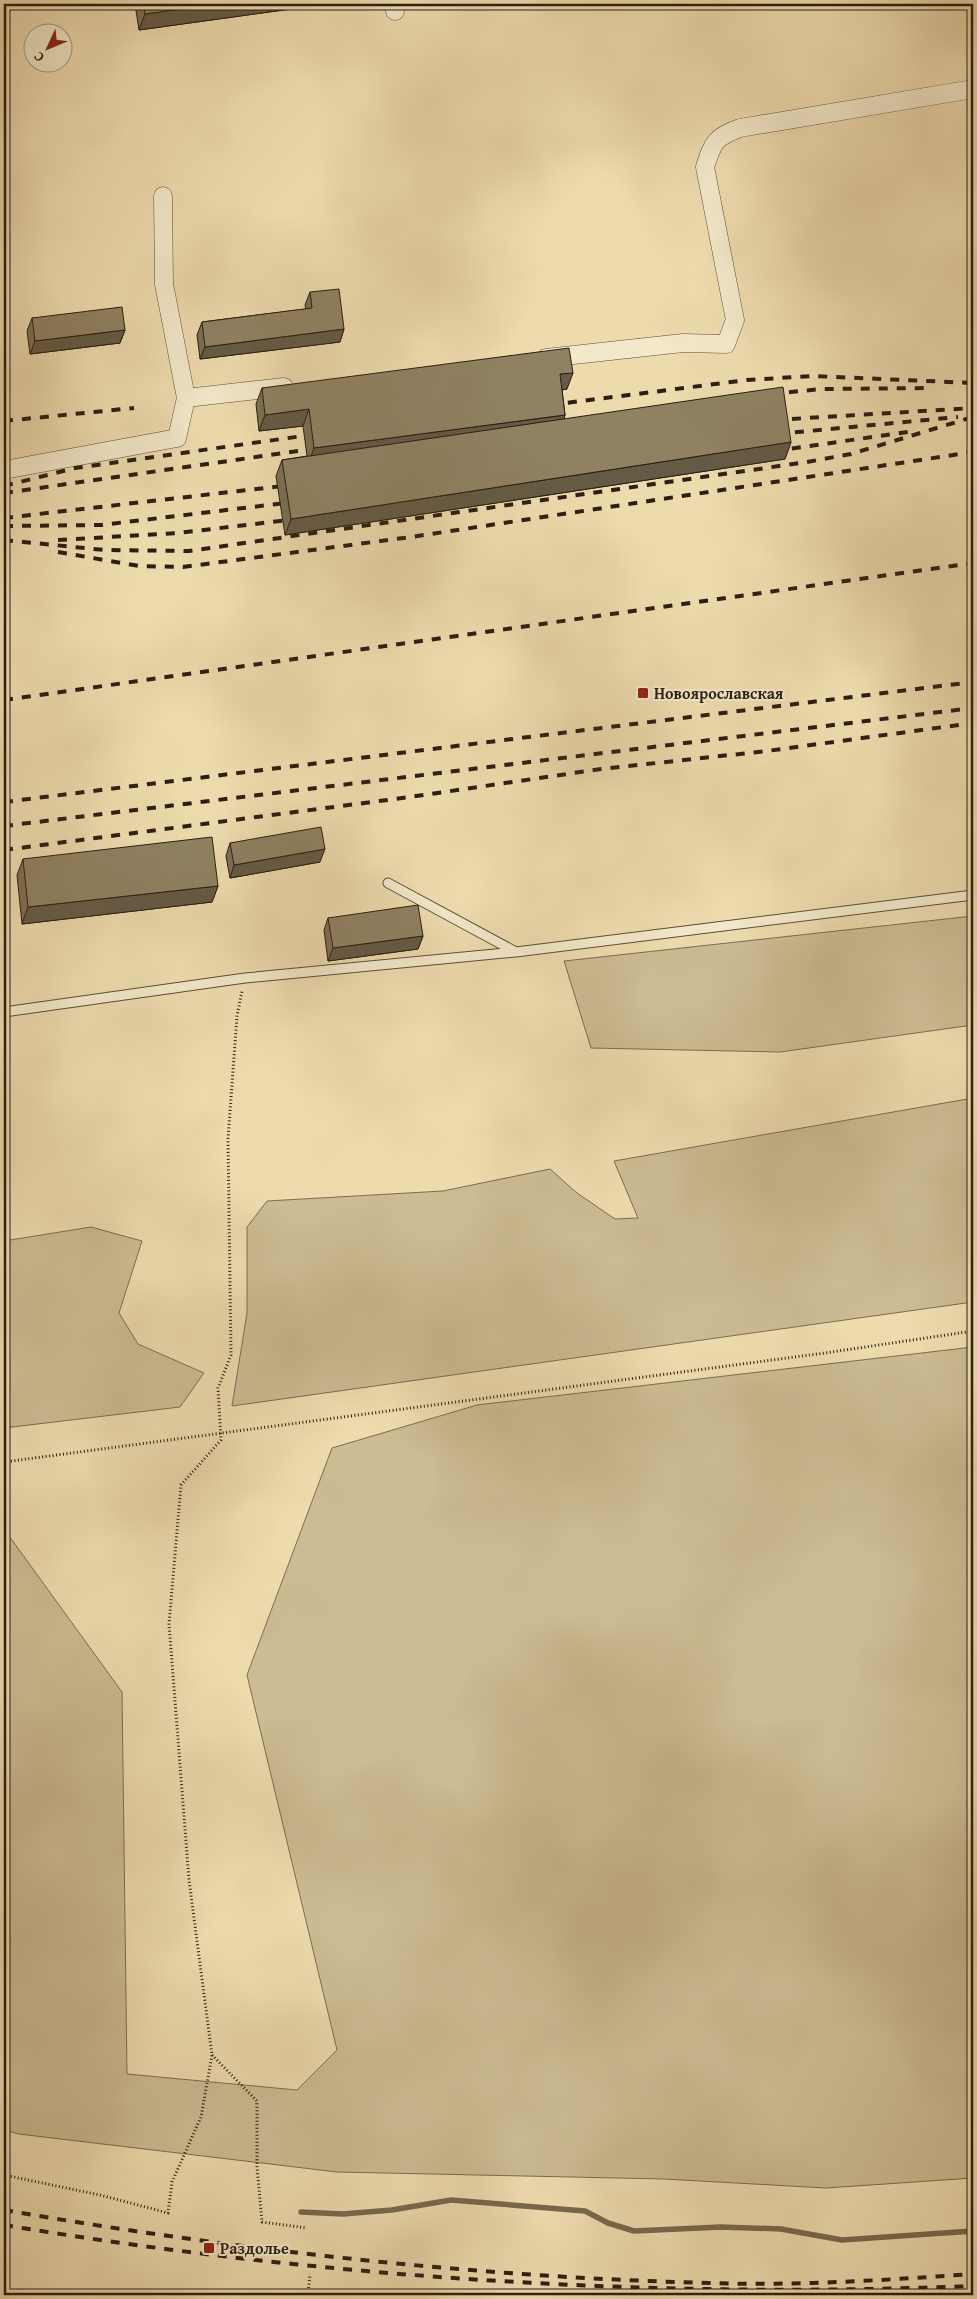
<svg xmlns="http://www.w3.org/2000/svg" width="977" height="2299" font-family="'Gentium Book Plus',serif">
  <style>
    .green { fill: #ccbb93; stroke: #7b6d52 }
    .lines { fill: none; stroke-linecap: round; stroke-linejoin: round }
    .stream { stroke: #77694e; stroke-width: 5.5 }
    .service-casing { stroke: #5b4e38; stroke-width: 11 }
    .minor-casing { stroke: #5b4e38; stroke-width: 19 }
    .path { stroke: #2a1f10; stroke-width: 3; stroke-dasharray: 1 2.5; stroke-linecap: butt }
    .service { stroke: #f3e8ca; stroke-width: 9 }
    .minor { stroke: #f3e8ca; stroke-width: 18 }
    .rail { stroke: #2a1f10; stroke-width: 4; stroke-dasharray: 9 9; stroke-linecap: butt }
    .wall { fill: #7b6f54; stroke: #2a1f10 }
    .shaded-wall { fill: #645a45; stroke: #2a1f10 }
    .building { fill: #8f8162; stroke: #2a1f10 }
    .poi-dot { fill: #8f2418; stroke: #f3e8ca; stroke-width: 2 }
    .labels { text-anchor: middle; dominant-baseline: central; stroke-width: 4; stroke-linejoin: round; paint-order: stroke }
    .poi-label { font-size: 16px; font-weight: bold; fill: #2a1f10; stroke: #f3e8ca; text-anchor: start }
  </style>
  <rect width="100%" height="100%" fill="#eddbae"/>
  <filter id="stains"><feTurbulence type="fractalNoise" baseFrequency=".004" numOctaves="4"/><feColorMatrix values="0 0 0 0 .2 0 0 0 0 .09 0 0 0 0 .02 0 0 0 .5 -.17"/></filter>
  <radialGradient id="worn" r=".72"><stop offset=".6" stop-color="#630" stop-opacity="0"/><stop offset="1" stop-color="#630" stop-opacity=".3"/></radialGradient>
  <path class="green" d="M 973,916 L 973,1025 L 780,1052 L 591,1048 L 564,961 Z
    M 973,1098 L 973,1302 L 232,1406 L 247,1313 L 247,1227 L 267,1201 L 443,1191 L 550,1169 L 577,1193 L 615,1219 L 638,1218 L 614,1161 Z
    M 91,1227 L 142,1241 L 119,1313 L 138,1344 L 204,1373 L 180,1407 L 4,1428 L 4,1241 Z
    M 973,1347 L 973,2178 L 826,2188 L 664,2179 L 337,2172 L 19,2134 L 4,2130 L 4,1529 L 122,1692 L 127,2074 L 297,2090 L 337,2050 L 247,1675 L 332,1448 L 477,1405 Z"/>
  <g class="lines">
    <path class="stream" d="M 301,2212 L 343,2214 L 392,2210 L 451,2200 L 585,2211 L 608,2223 L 634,2231 L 721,2227 L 781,2229 L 842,2240 L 973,2231"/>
    <defs>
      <path id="service" d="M 388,883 L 516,952 L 973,895
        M 4,1012 L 245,978 L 515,952"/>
      <path id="minor" d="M 394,4 L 395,11
        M 163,196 L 164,284 L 186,398 L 284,387
        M 546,358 L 683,343 L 726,344 L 735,320 L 705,167 C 713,142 715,137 740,128 L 973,89
        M 4,470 L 177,438 L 186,398"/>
    </defs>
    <use href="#service" class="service-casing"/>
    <use href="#minor" class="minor-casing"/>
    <path class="path" d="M 4,1462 L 825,1353 L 973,1331
      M 212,2055 L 257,2101 L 257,2167 L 262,2222 L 307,2228
      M 4,2175 L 100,2195 L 168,2213 L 172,2182 L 201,2117 L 212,2055 L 189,1880 L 169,1624 L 181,1485 L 221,1440 L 218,1388 L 231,1355 L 228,1139 L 237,1016 L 242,991
      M 308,2295 L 310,2274"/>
    <use href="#service" class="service"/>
    <use href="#minor" class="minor"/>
    <path class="rail" d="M 771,394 L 821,389 L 931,388
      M 550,405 L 747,380 L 813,376 L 973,383
      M 774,420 L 973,408
      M 4,421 L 134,408
      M 777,434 L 958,417
      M 774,451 L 908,432
      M 4,486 L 75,468 L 317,434
      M 4,493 L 319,448
      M 4,518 L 291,485
      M 4,526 L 101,525 L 294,502
      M 4,540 L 104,550 L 189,551 L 807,462 L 851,454 L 973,417
      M 58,540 L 178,533 L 297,519
      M 58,552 L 139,566 L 183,567 L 411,537 L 973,452
      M 4,700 L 973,563
      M 4,802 L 973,682
      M 4,826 L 973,708
      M 4,850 L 410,797 L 601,769 L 767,751 L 973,723
      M 4,2210 C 236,2250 474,2277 709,2283 C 797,2286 886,2280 973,2274
      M 4,2225 C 324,2278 649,2299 973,2286"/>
  </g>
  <path class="wall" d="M 135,4 L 327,4 L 139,30 Z
    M 310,292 L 344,329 L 340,342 L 200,359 L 197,335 L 202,322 L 306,309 L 305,305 Z
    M 32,318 L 125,330 L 120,343 L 30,354 L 27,331 Z
    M 262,388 L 567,389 L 562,390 L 565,415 L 564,419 L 791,442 L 785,459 L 285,535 L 276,476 L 282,460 L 307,456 L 303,426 L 259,431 L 256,404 Z
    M 230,843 L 320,862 L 230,878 L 226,856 Z
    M 23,859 L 218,886 L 212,902 L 22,924 L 17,875 Z
    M 328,918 L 423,936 L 418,949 L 328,961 L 324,930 Z"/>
  <path class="shaded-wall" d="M 215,4 L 327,4 L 139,30 L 145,14 Z
    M 344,329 L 340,342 L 200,359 L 205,347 Z
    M 125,330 L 120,343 L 30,354 L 35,341 Z
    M 573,373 L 567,389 L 554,391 L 560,374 Z
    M 309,409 L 303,426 L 259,431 L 265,415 Z
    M 565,415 L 559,432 L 308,465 L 314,448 Z
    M 791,442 L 785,459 L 285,535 L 291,519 Z
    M 325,849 L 320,862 L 230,878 L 234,865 Z
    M 218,886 L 212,902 L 22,924 L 28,907 Z
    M 423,936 L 418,949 L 328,961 L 333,948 Z"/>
  <path class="building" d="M 143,4 L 215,4 L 145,14 Z
    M 339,289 L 344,329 L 205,347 L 202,322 L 312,308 L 310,292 Z
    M 122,307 L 125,330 L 35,341 L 32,318 Z
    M 569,348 L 573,373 L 560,374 L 565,415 L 314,448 L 309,409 L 265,415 L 262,388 Z
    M 783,387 L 791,442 L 291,519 L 282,460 Z
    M 321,827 L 325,849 L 234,865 L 230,843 Z
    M 212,837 L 218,886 L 28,907 L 23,859 Z
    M 418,905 L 423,936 L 333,948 L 328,918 Z"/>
  <g class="poi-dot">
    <rect x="637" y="687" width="12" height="12" rx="2.5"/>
    <rect x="203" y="2242" width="12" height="12" rx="2.5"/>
  </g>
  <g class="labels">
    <g class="poi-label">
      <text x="654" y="693">Новоярославская</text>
      <text x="220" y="2248">Раздолье</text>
    </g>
  </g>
  <rect width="977" height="2299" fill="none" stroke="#eddbae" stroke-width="20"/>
  <rect x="5" y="5" width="967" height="2289" fill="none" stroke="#2a1f10" stroke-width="2.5"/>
  <rect x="10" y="10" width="957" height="2279" fill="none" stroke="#2a1f10"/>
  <g transform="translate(48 48) rotate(226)"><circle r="24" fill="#f3e8ca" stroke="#a39880"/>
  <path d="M0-4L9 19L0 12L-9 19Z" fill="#8f2418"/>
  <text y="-8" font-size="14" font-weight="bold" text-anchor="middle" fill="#2a1f10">С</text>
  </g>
  <rect width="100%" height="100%" filter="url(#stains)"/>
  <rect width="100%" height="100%" fill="url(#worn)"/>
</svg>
